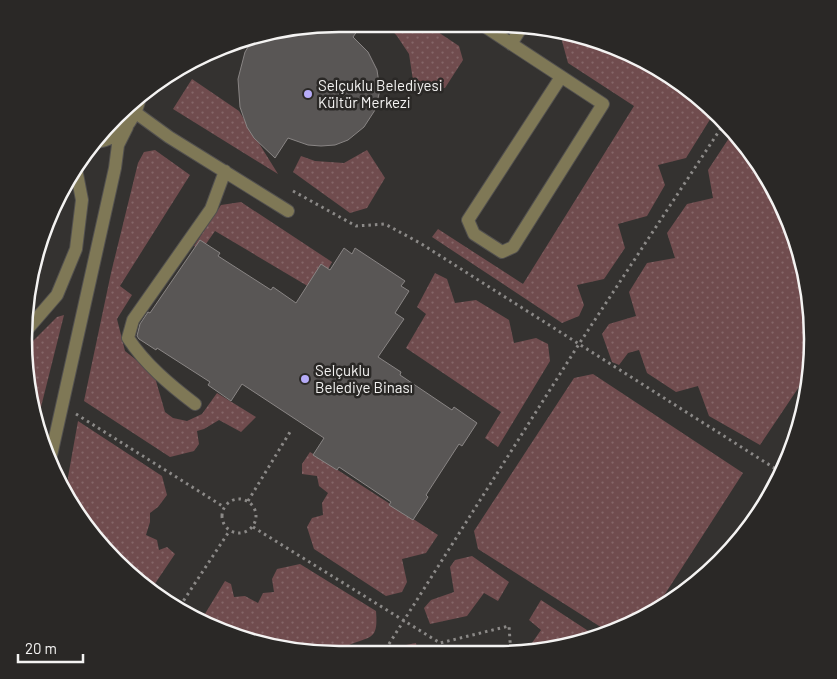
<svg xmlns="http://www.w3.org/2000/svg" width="837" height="679" font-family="Barlow,sans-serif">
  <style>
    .green { fill: url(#green-dots) }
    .building { fill: #595655; stroke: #898584 }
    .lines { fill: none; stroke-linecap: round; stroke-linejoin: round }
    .minor-casing { stroke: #53514f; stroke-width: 14 }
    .path { stroke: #8b8987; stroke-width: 3; stroke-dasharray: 2.5 4; stroke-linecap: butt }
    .minor { stroke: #7f7856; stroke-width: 12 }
    .poi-dot { fill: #b6abf8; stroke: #2a2826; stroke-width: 2 }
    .labels { text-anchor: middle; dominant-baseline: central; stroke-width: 5; stroke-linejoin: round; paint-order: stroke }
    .poi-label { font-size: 15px; fill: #f4f3f2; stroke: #2a2826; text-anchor: start }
    .rim { fill: none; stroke: #f4f3f2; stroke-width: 2.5 }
  </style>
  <defs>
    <pattern id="green-dots" width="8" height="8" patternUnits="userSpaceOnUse" patternTransform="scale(1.25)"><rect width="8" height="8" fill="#704c4e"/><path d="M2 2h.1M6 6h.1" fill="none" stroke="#856668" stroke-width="1.8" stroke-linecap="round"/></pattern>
  </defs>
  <rect width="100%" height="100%" fill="#343230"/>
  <path class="green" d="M 386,24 L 426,24 L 459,46 L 463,60 L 445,88 L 414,87 L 409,54 L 397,36 Z
    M 566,35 L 618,48 L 706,102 L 714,113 L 686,158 L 658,165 L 665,185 L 647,216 L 618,224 L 625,248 L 604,279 L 577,285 L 584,305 L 579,316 L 562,323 L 432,237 L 438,229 L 523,284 L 634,106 L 568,63 L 562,41 Z
    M 192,79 L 239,111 L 278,174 L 173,109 Z
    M 731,135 L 781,200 L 813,319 L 805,378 L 760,445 L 709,416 L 698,386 L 676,392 L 647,373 L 639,350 L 628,353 L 619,365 L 612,362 L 602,334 L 609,324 L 636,316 L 629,292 L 647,263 L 675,258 L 667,233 L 687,204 L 713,198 L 708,170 Z
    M 155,150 L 190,175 L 120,286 L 132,295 L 117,319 L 125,351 L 154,374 L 165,412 L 173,418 L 187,421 L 202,414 L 217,393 L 256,417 L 241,432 L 219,420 L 204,429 L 197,431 L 199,444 L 194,451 L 170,457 L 84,401 L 111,273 L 138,163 L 144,152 Z
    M 367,150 L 385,178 L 367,208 L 350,213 L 293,172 L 301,156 L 315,161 L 344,163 Z
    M 241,202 L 332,262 L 316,291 L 215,231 L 201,251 L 194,246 L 221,205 Z
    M 435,273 L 447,279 L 455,303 L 476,300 L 509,320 L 514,343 L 536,338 L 548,344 L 550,361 L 498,447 L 485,438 L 501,412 L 406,348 L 426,314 L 417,307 Z
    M 64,315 L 37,423 L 30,401 L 26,348 L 57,317 Z
    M 593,374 L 743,473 L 656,608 L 637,623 L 607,631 L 478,549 L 474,531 L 574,378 Z
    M 78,421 L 162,476 L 167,495 L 158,507 L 150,513 L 150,522 L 146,535 L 157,540 L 159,550 L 167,547 L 175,554 L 150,591 L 102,547 L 69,498 L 68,477 Z
    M 310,452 L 438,535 L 426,553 L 402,559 L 407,582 L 402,592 L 386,596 L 314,549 L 307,527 L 312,518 L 323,515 L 322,503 L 328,493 L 319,486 L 317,476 L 302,474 L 302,464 Z
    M 472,556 L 509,582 L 498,601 L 484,593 L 467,616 L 430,624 L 424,608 L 431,600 L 454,592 L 450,567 L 455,560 Z
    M 300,564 L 376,611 C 378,639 373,636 349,645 L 350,655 L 319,655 L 258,645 L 203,617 L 225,581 L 231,584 L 234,597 L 245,596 L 258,603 L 263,593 L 274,592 L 272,579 L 277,569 Z
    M 541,600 L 593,634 L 525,653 L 541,630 L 529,620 Z
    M 416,643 L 418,655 L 396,655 L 401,646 Z"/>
  <path class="building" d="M 340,24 L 362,24 L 353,37 L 368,52 L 377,70 L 380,90 L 375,110 L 364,127 L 348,140 L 335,145 L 321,146 L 308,145 L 288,138 L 275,158 L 254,138 L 247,127 L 240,107 L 238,79 L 245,52 L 255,36 L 258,34 Z
    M 200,240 L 220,253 L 218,256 L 271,290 L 273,287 L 296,303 L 321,264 L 330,270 L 344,248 L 352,254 L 355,248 L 405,281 L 401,286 L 409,291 L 395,313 L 404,319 L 378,357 L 401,372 L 400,375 L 452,410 L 454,407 L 477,423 L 462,446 L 459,444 L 426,495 L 428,497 L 413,520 L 389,505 L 391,502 L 339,467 L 337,470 L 313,455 L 324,438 L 242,384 L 231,401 L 208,385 L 210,382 L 157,348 L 156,350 L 139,339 L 137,336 L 140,324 L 148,312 L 150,313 Z"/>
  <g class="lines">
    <defs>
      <path id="minor" d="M 481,24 L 603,104 L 513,247 L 502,252 L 474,234 L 468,220 L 561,77
        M 511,44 L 523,25
        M 136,113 L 169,137 L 288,211
        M 97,142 C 122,138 134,122 140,98
        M 25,332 L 57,295 L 76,249 L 82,200 L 76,169
        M 195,404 C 170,385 145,364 128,338 L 133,320 L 211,209 L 225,171
        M 50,460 L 115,168 L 118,145 L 127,127"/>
    </defs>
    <use href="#minor" class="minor-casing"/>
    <path class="path" d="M 293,191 L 356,226 L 385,224 L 420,243 L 779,471
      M 76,414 L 224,507
      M222 516a17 17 0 1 1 34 0a17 17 0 1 1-34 0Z
      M 248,501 L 290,432
      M 253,527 L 440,643
      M 180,606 L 230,530
      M 382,655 L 579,344 L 723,125
      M 442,655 L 440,643 L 509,626 L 511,655"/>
    <use href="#minor" class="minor"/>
  </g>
  <g class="poi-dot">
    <circle cx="308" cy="94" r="5"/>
    <circle cx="305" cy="379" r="5"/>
  </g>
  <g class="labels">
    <g class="poi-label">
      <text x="318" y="85">Selçuklu Belediyesi<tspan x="318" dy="17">Kültür Merkezi</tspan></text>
      <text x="315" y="370">Selçuklu<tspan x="315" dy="17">Belediye Binası</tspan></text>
    </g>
  </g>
  <path d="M0 0H837V679H0ZM339 32H497A307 307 0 0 1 804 339V339A307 307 0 0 1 497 646H339A307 307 0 0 1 32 339V339A307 307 0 0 1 339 32Z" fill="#2a2826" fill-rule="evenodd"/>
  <path class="rim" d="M339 32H497A307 307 0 0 1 804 339V339A307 307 0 0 1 497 646H339A307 307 0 0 1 32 339V339A307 307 0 0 1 339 32Z"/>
  <path d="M18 654v8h65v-8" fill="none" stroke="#f4f3f2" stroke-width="2.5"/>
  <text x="25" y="654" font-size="15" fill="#f4f3f2" stroke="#2a2826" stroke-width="4" paint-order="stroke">20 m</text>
</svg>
